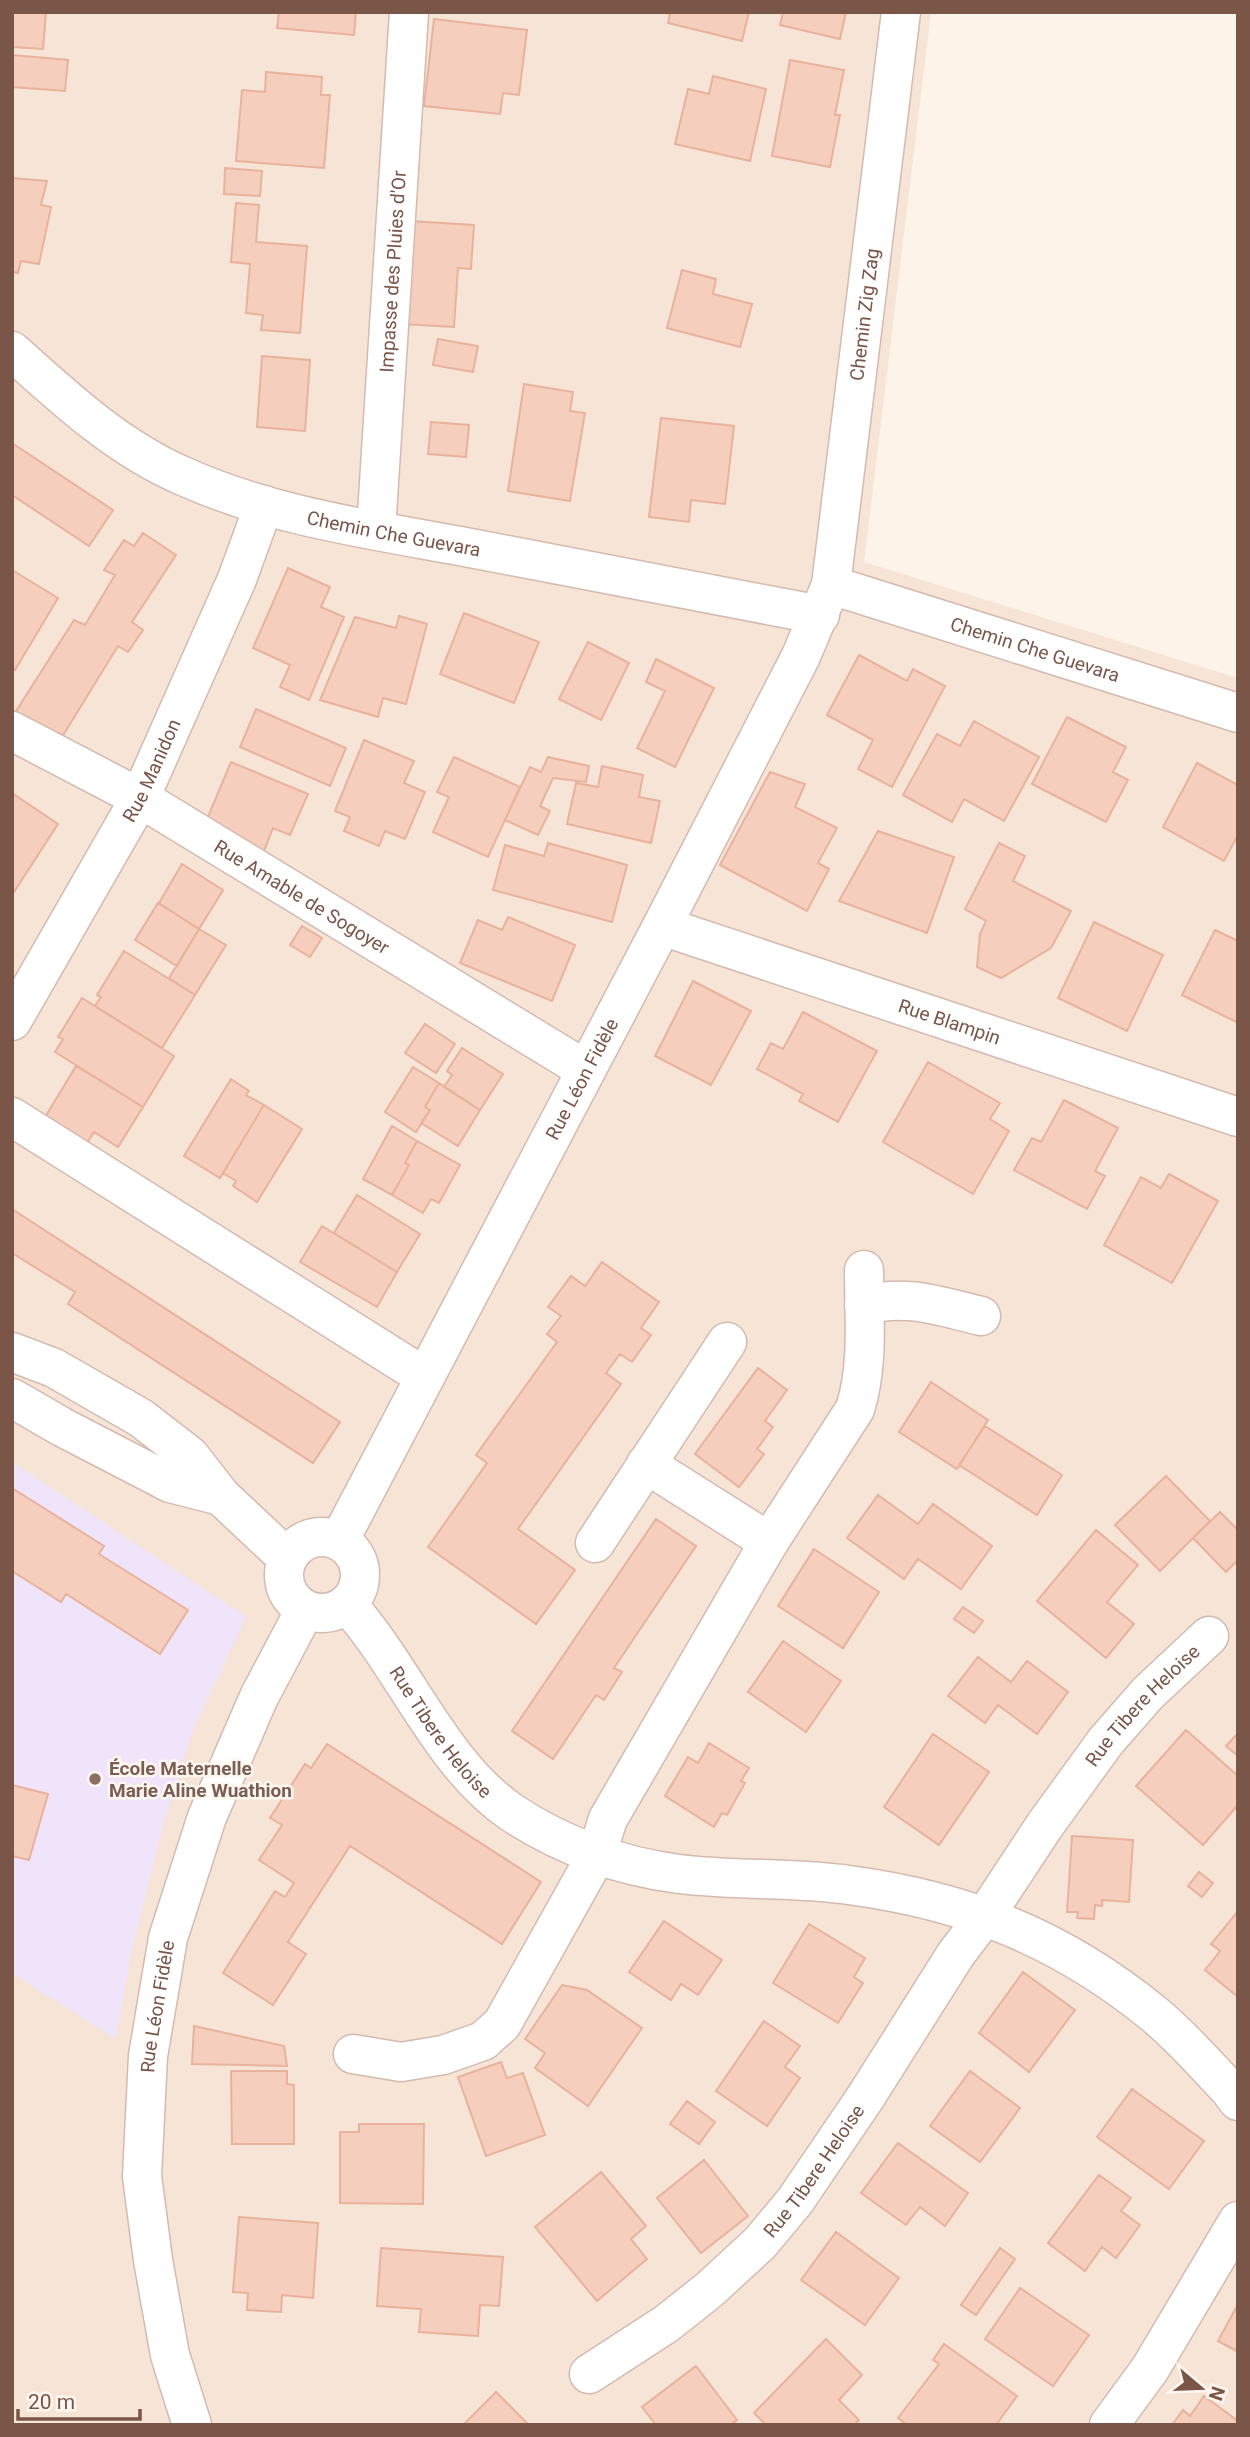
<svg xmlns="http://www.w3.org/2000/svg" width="1250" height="2437" font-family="Roboto,sans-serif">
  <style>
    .residential { fill: #f6e4d6 }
    .education { fill: #f0e4fa }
    .building { fill: #f5cebd; stroke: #e9b29d; stroke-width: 2 }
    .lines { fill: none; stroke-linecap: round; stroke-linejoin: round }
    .minor-casing { stroke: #d4bbaf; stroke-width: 41 }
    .minor { stroke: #fff; stroke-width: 38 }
    .education-dot { fill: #8d6e63; stroke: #fff7ef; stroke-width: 2.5 }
    .labels { text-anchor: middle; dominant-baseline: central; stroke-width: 5; stroke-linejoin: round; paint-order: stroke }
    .street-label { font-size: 19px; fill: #7a5649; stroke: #fff7ef }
    .education-label { font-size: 19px; font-weight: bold; fill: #785e54; stroke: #fff7ef; text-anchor: start }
  </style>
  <rect width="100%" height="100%" fill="#fef3e8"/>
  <path class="residential" d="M 12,12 L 931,12 L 864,562 L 1238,678 L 1238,2425 L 12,2425 Z"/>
  <path class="education" d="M 12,1462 L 247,1617 L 194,1727 L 162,1830 L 130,1959 L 116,2039 L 12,1973 Z"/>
  <path class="building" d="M 12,12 L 46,12 L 43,49 L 12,47 Z
    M 279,12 L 356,12 L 354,35 L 277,28 Z
    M 661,12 L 749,12 L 742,41 L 668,23 L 670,14 Z
    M 783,12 L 846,12 L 840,39 L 780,25 Z
    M 434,19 L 527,30 L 519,95 L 503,93 L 500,114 L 424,106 Z
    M 12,55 L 68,60 L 65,91 L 12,87 Z
    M 790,60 L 844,70 L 835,115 L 840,115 L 830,167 L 772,156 Z
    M 266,72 L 322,77 L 321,95 L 330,95 L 324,168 L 236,161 L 242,90 L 265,92 Z
    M 713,76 L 766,89 L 750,161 L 675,144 L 688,89 L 709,94 Z
    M 225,168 L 262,171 L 260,196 L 224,194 Z
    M 12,178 L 47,181 L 41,205 L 51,207 L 39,264 L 21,261 L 18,273 L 12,272 Z
    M 236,203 L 259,205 L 256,242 L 307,246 L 300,333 L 261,330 L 263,315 L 246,313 L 250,264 L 231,262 Z
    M 410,221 L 474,225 L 471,269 L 458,268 L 454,327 L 403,324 Z
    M 682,270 L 716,279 L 713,294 L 752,304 L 740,347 L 667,328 Z
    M 438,339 L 478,346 L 473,372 L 433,365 Z
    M 262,356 L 310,360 L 305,431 L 257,427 Z
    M 524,384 L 573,392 L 570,411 L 585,413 L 570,501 L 508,491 Z
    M 661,418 L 734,426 L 725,504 L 691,500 L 689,522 L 649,517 Z
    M 431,422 L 469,425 L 466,457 L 428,454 Z
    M 12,443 L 113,510 L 89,546 L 12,495 Z
    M 143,533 L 176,555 L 132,622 L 143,630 L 128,652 L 118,646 L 59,742 L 13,716 L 74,620 L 85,625 L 115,575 L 104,570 L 124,540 L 134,546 Z
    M 288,568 L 330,587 L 321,607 L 344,617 L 309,700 L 280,687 L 290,665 L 253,648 Z
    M 12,570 L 58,598 L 15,670 L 12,668 Z
    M 464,613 L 539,642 L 514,703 L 440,674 Z
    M 399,616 L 427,624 L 406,704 L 383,698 L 378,717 L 320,700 L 355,617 L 396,628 Z
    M 588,642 L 629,663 L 601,720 L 559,699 Z
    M 859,655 L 907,681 L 913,669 L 945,686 L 892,787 L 858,769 L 873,740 L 827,715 Z
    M 656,659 L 714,688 L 675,767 L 637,748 L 665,691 L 646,682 Z
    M 256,709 L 346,748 L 330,786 L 240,747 Z
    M 1067,717 L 1126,747 L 1113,772 L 1128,780 L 1106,822 L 1032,784 Z
    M 974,721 L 1039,757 L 1004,821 L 964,799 L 952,822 L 903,795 L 937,734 L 960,746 Z
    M 364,740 L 414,761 L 404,783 L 425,792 L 405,839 L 385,831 L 379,846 L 344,831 L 350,817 L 335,811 Z
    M 454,757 L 520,787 L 488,857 L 433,832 L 449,797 L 437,792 Z
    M 548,757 L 589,766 L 586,782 L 553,778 L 540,806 L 550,811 L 538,835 L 505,820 L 530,767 L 541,772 Z
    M 231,762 L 308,794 L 290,835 L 273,828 L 264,851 L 207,819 Z
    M 1197,763 L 1238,785 L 1238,835 L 1224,861 L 1163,827 Z
    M 602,766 L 643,775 L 639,797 L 660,801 L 651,843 L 567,824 L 576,783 L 598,787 Z
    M 770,772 L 805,784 L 795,807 L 837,828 L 818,863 L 829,869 L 807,911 L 720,865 Z
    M 12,793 L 58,824 L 12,895 Z
    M 878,831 L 954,857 L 927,933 L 839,901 Z
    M 548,843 L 627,865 L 612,922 L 493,890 L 505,845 L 544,856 Z
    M 999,843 L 1025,856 L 1013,881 L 1071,911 L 1051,948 L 1001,978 L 977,967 L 980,934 L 986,921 L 965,909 Z
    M 182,864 L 223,890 L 199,929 L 159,903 Z
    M 158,903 L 199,929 L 177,966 L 135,940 Z
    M 508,917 L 575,945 L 552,1001 L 460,963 L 478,920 L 502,930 Z
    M 1094,922 L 1163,955 L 1127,1031 L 1058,998 Z
    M 302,926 L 322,938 L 310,957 L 290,945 Z
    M 199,929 L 226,945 L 195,995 L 169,978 Z
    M 1215,930 L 1238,941 L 1238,1023 L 1182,995 Z
    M 124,951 L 195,995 L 162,1048 L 95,1006 L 101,997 L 97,995 Z
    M 693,981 L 751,1011 L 711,1085 L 655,1056 Z
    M 82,998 L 174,1056 L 143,1107 L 55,1052 L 63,1039 L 58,1037 Z
    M 803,1012 L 877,1051 L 838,1122 L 799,1101 L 803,1094 L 757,1069 L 771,1043 L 783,1049 Z
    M 425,1024 L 455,1044 L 436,1073 L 405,1053 Z
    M 462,1048 L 503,1074 L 480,1110 L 444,1087 L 452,1075 L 447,1071 Z
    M 928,1062 L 1000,1103 L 990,1119 L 1009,1131 L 973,1194 L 883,1142 Z
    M 76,1066 L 143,1107 L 118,1147 L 94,1132 L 86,1145 L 44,1119 Z
    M 413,1067 L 439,1083 L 425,1107 L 430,1110 L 416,1132 L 385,1112 Z
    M 231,1079 L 249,1091 L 246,1095 L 264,1105 L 220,1178 L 184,1156 Z
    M 439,1083 L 480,1110 L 458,1146 L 421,1123 L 430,1110 L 425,1107 Z
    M 1064,1100 L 1118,1128 L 1095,1171 L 1105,1176 L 1087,1209 L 1014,1170 L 1032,1138 L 1041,1142 Z
    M 264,1105 L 302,1129 L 257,1202 L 233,1186 L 236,1181 L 223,1173 Z
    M 392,1126 L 417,1141 L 405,1163 L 409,1165 L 392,1195 L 363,1179 Z
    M 417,1141 L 460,1165 L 439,1203 L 431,1199 L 423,1213 L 392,1195 L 409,1165 L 405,1163 Z
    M 1169,1174 L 1218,1201 L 1172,1283 L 1104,1245 L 1141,1177 L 1161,1188 Z
    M 357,1195 L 420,1234 L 397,1272 L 334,1233 Z
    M 12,1209 L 340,1422 L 313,1463 L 68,1304 L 75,1292 L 12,1253 Z
    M 322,1226 L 397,1272 L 377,1307 L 300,1262 Z
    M 602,1262 L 659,1302 L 641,1328 L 651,1335 L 632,1362 L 620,1354 L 606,1373 L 621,1384 L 518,1529 L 575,1570 L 536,1624 L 428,1547 L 487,1463 L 476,1455 L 557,1342 L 547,1334 L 561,1316 L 548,1307 L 571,1276 L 585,1286 Z
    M 758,1368 L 787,1390 L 765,1421 L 773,1427 L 757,1449 L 764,1454 L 739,1487 L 695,1454 Z
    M 931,1382 L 988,1420 L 957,1469 L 899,1432 Z
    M 985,1426 L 1062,1475 L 1037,1515 L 959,1465 Z
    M 1166,1476 L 1210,1521 L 1160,1571 L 1115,1525 Z
    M 12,1488 L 104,1546 L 99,1554 L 188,1610 L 160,1654 L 66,1594 L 61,1602 L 12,1571 Z
    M 878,1495 L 918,1524 L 933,1504 L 992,1546 L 961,1589 L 918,1559 L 904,1579 L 847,1538 Z
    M 1220,1512 L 1238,1530 L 1238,1560 L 1226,1572 L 1193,1538 Z
    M 656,1519 L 696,1546 L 614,1668 L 622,1672 L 604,1700 L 596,1695 L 553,1759 L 512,1731 Z
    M 1096,1530 L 1138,1565 L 1107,1602 L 1134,1624 L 1106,1658 L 1037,1601 Z
    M 814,1549 L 879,1592 L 843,1648 L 778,1606 Z
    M 963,1607 L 983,1621 L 974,1633 L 954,1619 Z
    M 783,1641 L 841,1681 L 806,1732 L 748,1692 Z
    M 978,1657 L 1011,1682 L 1027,1661 L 1068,1692 L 1037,1734 L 998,1705 L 985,1723 L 948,1696 Z
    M 1186,1730 L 1238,1776 L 1238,1805 L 1203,1845 L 1136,1786 Z
    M 1238,1733 L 1238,1756 L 1226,1746 Z
    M 933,1734 L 989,1772 L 939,1845 L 884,1807 Z
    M 709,1743 L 749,1768 L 741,1781 L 745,1783 L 727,1815 L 722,1813 L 714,1827 L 665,1796 L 688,1757 L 698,1763 Z
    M 327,1744 L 541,1882 L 502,1944 L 350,1846 L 288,1942 L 306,1954 L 273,2005 L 223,1973 L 275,1891 L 285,1897 L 294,1883 L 259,1860 L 282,1825 L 270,1818 L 305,1764 L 311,1768 Z
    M 12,1785 L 48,1794 L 29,1860 L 12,1856 Z
    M 1072,1836 L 1133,1840 L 1129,1902 L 1102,1900 L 1102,1906 L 1095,1905 L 1094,1919 L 1077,1918 L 1078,1912 L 1067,1912 Z
    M 1199,1872 L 1213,1883 L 1202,1897 L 1188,1886 Z
    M 1238,1911 L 1238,1997 L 1205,1970 L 1220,1951 L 1211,1944 Z
    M 664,1921 L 722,1960 L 698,1995 L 681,1984 L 671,2000 L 629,1972 Z
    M 809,1924 L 865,1958 L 854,1977 L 863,1983 L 838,2023 L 773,1983 Z
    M 1023,1972 L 1075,2010 L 1029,2072 L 979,2033 Z
    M 562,1985 L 587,1990 L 642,2028 L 588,2106 L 535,2068 L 545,2053 L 525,2039 Z
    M 764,2021 L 800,2046 L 785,2067 L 800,2078 L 767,2126 L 716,2091 Z
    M 194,2026 L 284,2046 L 287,2066 L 192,2064 Z
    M 501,2062 L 507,2078 L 523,2073 L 545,2135 L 486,2156 L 458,2077 Z
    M 231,2071 L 287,2071 L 287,2084 L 294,2085 L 294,2144 L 232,2144 Z
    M 970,2071 L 1020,2108 L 980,2162 L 930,2126 Z
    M 1132,2089 L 1204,2141 L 1169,2189 L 1097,2137 Z
    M 687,2101 L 715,2122 L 699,2144 L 670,2124 Z
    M 359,2124 L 424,2124 L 423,2204 L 340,2203 L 340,2132 L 359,2132 Z
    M 898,2143 L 968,2193 L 945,2226 L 920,2207 L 906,2225 L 861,2193 Z
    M 704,2160 L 748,2216 L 701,2253 L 657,2198 Z
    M 601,2172 L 646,2226 L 631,2239 L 647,2259 L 597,2301 L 535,2227 Z
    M 1099,2175 L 1131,2198 L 1121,2211 L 1140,2225 L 1116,2258 L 1102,2247 L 1085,2271 L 1048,2243 Z
    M 239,2217 L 318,2223 L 313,2298 L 282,2295 L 281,2312 L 247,2310 L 248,2293 L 233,2292 Z
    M 836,2232 L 899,2278 L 865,2325 L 801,2280 Z
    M 381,2248 L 503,2257 L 499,2306 L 480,2305 L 478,2336 L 419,2332 L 421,2309 L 377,2306 Z
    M 1000,2248 L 1015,2259 L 976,2315 L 961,2305 Z
    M 1020,2288 L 1089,2335 L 1053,2386 L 985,2339 Z
    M 1238,2304 L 1238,2352 L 1218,2341 Z
    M 826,2339 L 862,2375 L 839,2400 L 859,2420 L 854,2425 L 766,2425 L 754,2413 Z
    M 944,2344 L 1017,2396 L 996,2425 L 907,2425 L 898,2418 L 939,2364 L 933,2360 Z
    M 696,2366 L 737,2420 L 731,2425 L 656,2425 L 642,2407 Z
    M 496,2392 L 529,2425 L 463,2425 Z
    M 1204,2396 L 1238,2421 L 1238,2425 L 1172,2425 L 1183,2410 L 1190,2416 Z"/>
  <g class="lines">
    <defs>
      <g id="minor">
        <path id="s1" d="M 12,351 C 64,398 118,448 183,476 C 269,515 367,529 460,546 C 580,569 700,592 820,615"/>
        <path id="s2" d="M 376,530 L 409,12"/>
        <path id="s3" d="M 831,585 L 1238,713"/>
        <path id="s4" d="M 12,731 L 140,798 L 586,1070"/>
        <path id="s5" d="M 662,926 L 1238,1117"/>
        <path id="s6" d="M 12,1021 L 140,798 L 237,579 L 264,505"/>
        <path d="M 12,1117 L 425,1377"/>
        <path d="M 864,1305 C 908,1294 938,1306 981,1316"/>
        <path d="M 12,1352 L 54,1368 L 141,1418 L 190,1456 L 221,1496 L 287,1558"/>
        <path d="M 12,1398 L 62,1427 L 170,1483 L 221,1496"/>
        <path d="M 646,1464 L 769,1542"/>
        <circle cx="322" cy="1575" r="38"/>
        <path id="s7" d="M 339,1541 L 662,926 L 801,656 L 831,585 L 901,12"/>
        <path d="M 595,1543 L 727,1342"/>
        <path id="s8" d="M 347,1604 C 405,1668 440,1763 511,1812 C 562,1846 619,1866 679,1874 C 736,1881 793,1877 849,1885 C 967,1901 1061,1938 1154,2014 C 1181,2036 1205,2064 1229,2089 L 1238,2101"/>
        <path d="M 353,2054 L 401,2062 L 443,2055 L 483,2041 L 502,2024 L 596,1856 L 608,1819 L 769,1542 L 855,1409 C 869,1365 864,1316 864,1270"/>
        <path id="s9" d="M 589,2374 L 666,2324 L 709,2290 L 760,2243 L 795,2201 L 865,2098 L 956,1954 L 985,1916 L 1045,1825 L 1106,1741 L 1148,1693 L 1209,1636"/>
        <path id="s10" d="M 192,2425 L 170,2355 L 153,2260 L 142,2176 L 148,2056 L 168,1938 L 207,1817 L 259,1697 L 305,1610"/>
        <path d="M 1109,2425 L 1150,2369 L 1238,2221"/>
      </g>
    </defs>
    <use href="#minor" class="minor-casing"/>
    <use href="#minor" class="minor"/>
  </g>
  <circle class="education-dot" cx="95" cy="1779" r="7"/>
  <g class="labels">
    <g class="street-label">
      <text stroke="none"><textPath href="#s2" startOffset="259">Impasse des Pluies d'Or</textPath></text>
      <text stroke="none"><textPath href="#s7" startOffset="1348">Chemin Zig Zag</textPath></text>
      <text stroke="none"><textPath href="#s1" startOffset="432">Chemin Che Guevara</textPath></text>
      <text stroke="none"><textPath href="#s3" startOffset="214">Chemin Che Guevara</textPath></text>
      <text stroke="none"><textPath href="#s6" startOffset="287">Rue Manidon</textPath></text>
      <text stroke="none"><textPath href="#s4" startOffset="334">Rue Amable de Sogoyer</textPath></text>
      <text stroke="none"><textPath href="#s5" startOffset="303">Rue Blampin</textPath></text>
      <text stroke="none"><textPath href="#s7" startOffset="522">Rue Léon Fidèle</textPath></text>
      <text stroke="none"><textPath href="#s9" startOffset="877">Rue Tibere Heloise</textPath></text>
      <text stroke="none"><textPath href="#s8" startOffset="159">Rue Tibere Heloise</textPath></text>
      <text stroke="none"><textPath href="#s10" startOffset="425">Rue Léon Fidèle</textPath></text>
      <text stroke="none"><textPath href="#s9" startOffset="306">Rue Tibere Heloise</textPath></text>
    </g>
    <g class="education-label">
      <text x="109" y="1768">École Maternelle<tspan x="109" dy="22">Marie Aline Wuathion</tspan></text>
    </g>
  </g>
  <rect width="1250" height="2437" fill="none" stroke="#7a5649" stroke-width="28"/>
  <g transform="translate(1201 2388) rotate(109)" stroke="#fff7ef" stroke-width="5" paint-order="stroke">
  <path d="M0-5L12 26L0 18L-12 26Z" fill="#7a5649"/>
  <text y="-10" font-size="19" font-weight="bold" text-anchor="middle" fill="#7a5649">N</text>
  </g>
  <path d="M18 2409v10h122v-10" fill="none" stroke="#7a5649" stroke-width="3.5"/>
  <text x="28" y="2409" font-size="21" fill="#7a5649" stroke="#fff7ef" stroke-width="5" paint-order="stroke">20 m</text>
</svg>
